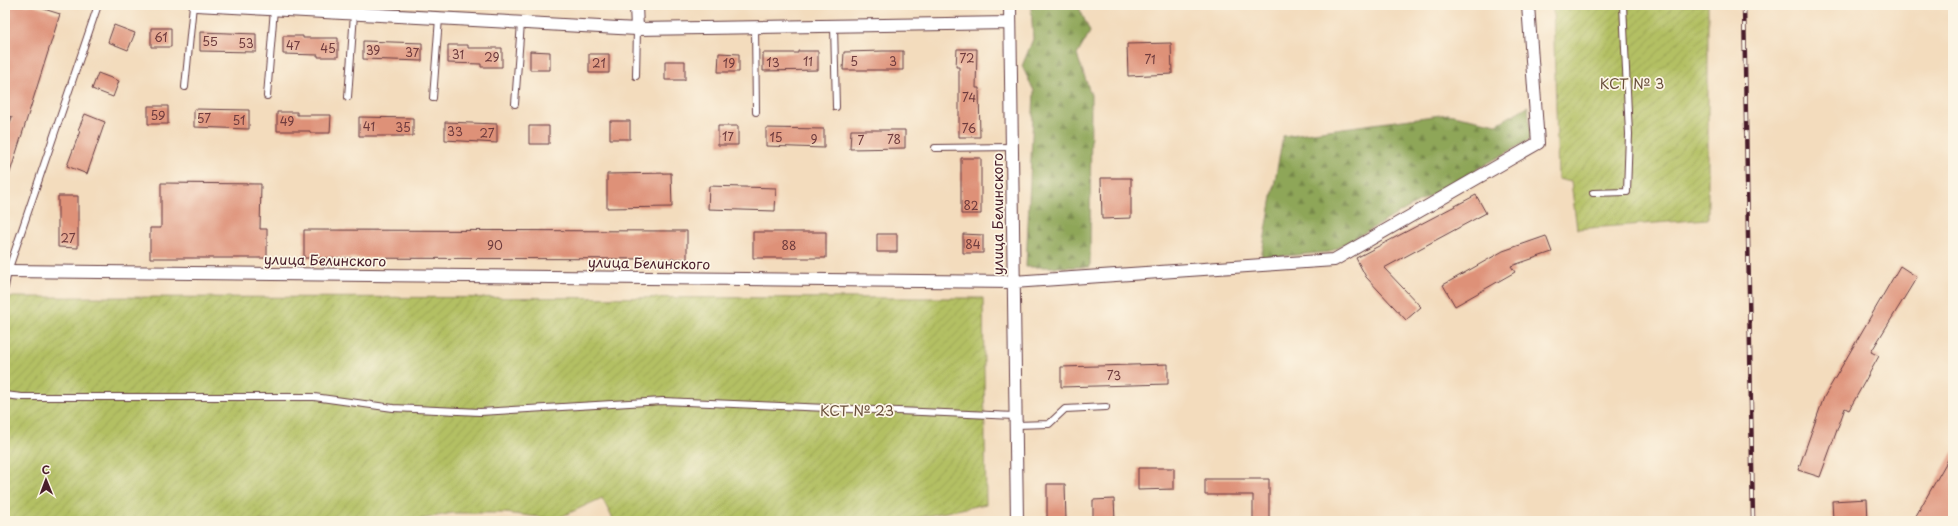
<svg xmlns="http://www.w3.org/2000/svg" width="1958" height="526" font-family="'Playpen Sans',sans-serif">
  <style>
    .forest { fill: url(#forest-firs); stroke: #6c6242 }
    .garden { fill: url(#garden-furrows); stroke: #7e7047 }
    .building { fill: #de9178 }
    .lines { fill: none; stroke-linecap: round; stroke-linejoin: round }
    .service-casing { stroke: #633b41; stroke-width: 8 }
    .minor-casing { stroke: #633b41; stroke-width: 14 }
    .service { stroke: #fff; stroke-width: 6 }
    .minor { stroke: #fff; stroke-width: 12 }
    .rail-casing { stroke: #4a1f2b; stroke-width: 4.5 }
    .rail { stroke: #fcf5e5; stroke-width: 3; stroke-dasharray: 9; stroke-linecap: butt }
    .labels { text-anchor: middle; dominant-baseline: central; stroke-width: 3.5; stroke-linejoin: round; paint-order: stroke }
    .number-label { font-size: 12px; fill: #6f3c3e }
    .park-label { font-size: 14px; fill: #6a4f3c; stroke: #fcf5e5 }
    .street-label { font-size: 14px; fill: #4a1f2b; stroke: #fcf5e5 }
  </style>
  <defs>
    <pattern id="forest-firs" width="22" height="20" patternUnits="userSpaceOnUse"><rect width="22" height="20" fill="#8ea659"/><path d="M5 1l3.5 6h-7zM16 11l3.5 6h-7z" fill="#76874a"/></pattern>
    <pattern id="garden-furrows" width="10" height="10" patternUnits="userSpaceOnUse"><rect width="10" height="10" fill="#b3c063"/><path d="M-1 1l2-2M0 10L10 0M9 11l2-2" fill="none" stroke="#949b52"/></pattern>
  </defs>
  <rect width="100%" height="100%" fill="#fcf5e5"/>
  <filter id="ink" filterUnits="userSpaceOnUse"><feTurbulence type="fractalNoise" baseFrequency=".025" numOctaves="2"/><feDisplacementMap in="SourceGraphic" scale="8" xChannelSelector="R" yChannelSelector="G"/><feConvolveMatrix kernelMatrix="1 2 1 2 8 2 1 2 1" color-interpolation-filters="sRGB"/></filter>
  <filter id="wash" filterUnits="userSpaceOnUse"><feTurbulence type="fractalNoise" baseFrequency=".012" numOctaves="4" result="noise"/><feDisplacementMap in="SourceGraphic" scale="16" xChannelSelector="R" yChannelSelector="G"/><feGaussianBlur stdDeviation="0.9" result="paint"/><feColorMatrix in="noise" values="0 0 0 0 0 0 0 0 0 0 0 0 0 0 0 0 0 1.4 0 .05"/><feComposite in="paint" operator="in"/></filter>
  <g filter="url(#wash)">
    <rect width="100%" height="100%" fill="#f3dcbd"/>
    <path class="forest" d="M 1031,5 L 1078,5 L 1090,32 L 1077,55 L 1091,95 L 1090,267 L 1026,267 L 1034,91 L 1022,66 L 1033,39 Z
      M 1528,106 L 1531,139 L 1330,252 L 1261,258 L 1283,136 L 1448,114 L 1497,124 Z"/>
    <path class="garden" d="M 1553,5 L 1708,5 L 1708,219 L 1577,229 L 1571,182 L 1558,179 Z
      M 5,297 L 983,298 L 986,504 L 902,521 L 614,521 L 602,498 L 556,519 L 505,513 L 452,513 L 412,521 L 5,521 Z"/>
    <g id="blocks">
      <path class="building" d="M 5,5 L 31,5 L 60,14 L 7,182 L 5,182 L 5,139 L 12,117 L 5,115 Z
        M 114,25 L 135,33 L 128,50 L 108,42 Z
        M 151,28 L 171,28 L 171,47 L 151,47 Z
        M 200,32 L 256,34 L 256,52 L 200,51 Z
        M 283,36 L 303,36 L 303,38 L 338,38 L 338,57 L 318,57 L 318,55 L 283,54 Z
        M 363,41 L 422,43 L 422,61 L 363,59 Z
        M 1171,43 L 1172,74 L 1128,76 L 1127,44 Z
        M 448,45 L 468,45 L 468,48 L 502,48 L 502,67 L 481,67 L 481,64 L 448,63 Z
        M 957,49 L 977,49 L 976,88 L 979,88 L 980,137 L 959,137 L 959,67 L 956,67 Z
        M 530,51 L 550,52 L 550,70 L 530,70 Z
        M 798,51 L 818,51 L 818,70 L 763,71 L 763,53 L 798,53 Z
        M 883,51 L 903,51 L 903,70 L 843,70 L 844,52 Z
        M 719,53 L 739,54 L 739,72 L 718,72 Z
        M 589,54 L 609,54 L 609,73 L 589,73 Z
        M 665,61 L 685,61 L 685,80 L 665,80 Z
        M 98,73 L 119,81 L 113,97 L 92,89 Z
        M 148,106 L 168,106 L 168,124 L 148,124 Z
        M 194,109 L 249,110 L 249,129 L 194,127 Z
        M 277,112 L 297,112 L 297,115 L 331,115 L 330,133 L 310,133 L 310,131 L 277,131 Z
        M 85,114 L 105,122 L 87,174 L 67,166 L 80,131 L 78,130 Z
        M 359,117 L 413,118 L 413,136 L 359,136 Z
        M 610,121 L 630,121 L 630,139 L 610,139 Z
        M 445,122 L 497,124 L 497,143 L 445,140 Z
        M 529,126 L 549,126 L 549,144 L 529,144 Z
        M 718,126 L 738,126 L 738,145 L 718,145 Z
        M 766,128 L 824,129 L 824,148 L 766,146 Z
        M 851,130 L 905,130 L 905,148 L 850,149 Z
        M 961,158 L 981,158 L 981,214 L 961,214 Z
        M 671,173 L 672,207 L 607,208 L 607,174 Z
        M 1101,178 L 1131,178 L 1131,218 L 1102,219 Z
        M 161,183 L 261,184 L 260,229 L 267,229 L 267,258 L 150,258 L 150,228 L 161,228 Z
        M 709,186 L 776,188 L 775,211 L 708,209 Z
        M 1476,195 L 1486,213 L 1384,268 L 1421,307 L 1406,320 L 1366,277 L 1356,258 Z
        M 58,196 L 78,196 L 78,248 L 58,247 Z
        M 304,230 L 687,231 L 687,259 L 304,258 Z
        M 753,232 L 826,232 L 826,258 L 753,258 Z
        M 877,234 L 897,234 L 897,252 L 877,252 Z
        M 963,234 L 983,235 L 983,253 L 963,253 Z
        M 1546,236 L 1552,252 L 1511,266 L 1515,272 L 1455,306 L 1443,285 L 1503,251 Z
        M 1900,266 L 1917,277 L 1871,352 L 1879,356 L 1849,410 L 1845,408 L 1820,477 L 1798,470 L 1824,397 Z
        M 1168,364 L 1168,384 L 1061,387 L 1061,367 Z
        M 1953,451 L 1953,521 L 1913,521 Z
        M 1138,468 L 1174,468 L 1174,489 L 1138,490 Z
        M 1205,479 L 1269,479 L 1269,521 L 1253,521 L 1253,495 L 1205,495 Z
        M 1047,484 L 1065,484 L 1066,521 L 1047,521 Z
        M 1114,499 L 1115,521 L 1093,521 L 1093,500 Z
        M 1867,499 L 1868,521 L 1833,521 L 1832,501 Z"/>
    </g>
  </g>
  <g filter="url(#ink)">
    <use href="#blocks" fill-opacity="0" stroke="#633b41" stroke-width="1"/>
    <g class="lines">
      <defs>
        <path id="service" d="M 834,26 L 836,107
          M 755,27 L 756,112
          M 636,76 L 637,29
          M 185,87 L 193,5
          M 267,96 L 274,9
          M 348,97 L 354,14
          M 433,98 L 439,18
          M 515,104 L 521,23
          M 935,148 L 1012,147
          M 1593,193 L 1627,192 L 1629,134 L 1623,5
          M 5,287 L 8,271 L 98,5
          M 5,395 L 22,397 L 314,397 L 393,408 L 480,412 L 663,401 L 1015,416
          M 1016,425 L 1049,424 L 1065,409 L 1106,407"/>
        <path id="minor" d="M 196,5 L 637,29 L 1010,23
          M 636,5 L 637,29
          M 1010,5 L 1017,521
          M 8,271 L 1013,282 L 1334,260 L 1538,143 L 1528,5"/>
      </defs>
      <use href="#service" class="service-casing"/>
      <use href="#minor" class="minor-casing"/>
      <use href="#service" class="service"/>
      <use href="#minor" class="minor"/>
      <defs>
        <path id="rail" d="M 1744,5 L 1753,521"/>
      </defs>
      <use href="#rail" class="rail-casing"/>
      <use href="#rail" class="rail"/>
    </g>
  </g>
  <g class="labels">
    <g class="number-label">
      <text x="161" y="37">61</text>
      <text x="210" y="41">55</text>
      <text x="246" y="43">53</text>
      <text x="293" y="45">47</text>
      <text x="328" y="48">45</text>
      <text x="373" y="50">39</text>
      <text x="412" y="52">37</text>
      <text x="458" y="54">31</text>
      <text x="492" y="57">29</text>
      <text x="967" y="58">72</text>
      <text x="1150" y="59">71</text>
      <text x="808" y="61">11</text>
      <text x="854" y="61">5</text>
      <text x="893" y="61">3</text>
      <text x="773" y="62">13</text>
      <text x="599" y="63">21</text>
      <text x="729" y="63">19</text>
      <text x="969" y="97">74</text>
      <text x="158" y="115">59</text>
      <text x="204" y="118">57</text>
      <text x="239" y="120">51</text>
      <text x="287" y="121">49</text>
      <text x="369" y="126">41</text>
      <text x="403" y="127">35</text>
      <text x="969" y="128">76</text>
      <text x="455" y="131">33</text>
      <text x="487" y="133">27</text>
      <text x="728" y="136">17</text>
      <text x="776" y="137">15</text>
      <text x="814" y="139">9</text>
      <text x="894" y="139">78</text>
      <text x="861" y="140">7</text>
      <text x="971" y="205">82</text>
      <text x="68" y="238">27</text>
      <text x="973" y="244">84</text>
      <text x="495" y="245">90</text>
      <text x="789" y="245">88</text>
      <text x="1114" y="375">73</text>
    </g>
    <g class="park-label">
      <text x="1632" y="83">КСТ № 3</text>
      <text x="857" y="410">КСТ № 23</text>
    </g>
    <g class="street-label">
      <text transform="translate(997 214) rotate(-90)">улица Белинского</text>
      <text transform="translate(325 260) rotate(1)">улица Белинского</text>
      <text transform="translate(649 263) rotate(1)">улица Белинского</text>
    </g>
  </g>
  <rect width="1958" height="526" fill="none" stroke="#fcf5e5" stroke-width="20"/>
  <g transform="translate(46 480) rotate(359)" stroke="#fcf5e5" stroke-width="3" paint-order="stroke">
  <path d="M0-3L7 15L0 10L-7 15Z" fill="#4a1f2b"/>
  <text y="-6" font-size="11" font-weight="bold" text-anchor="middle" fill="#4a1f2b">С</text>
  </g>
</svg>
